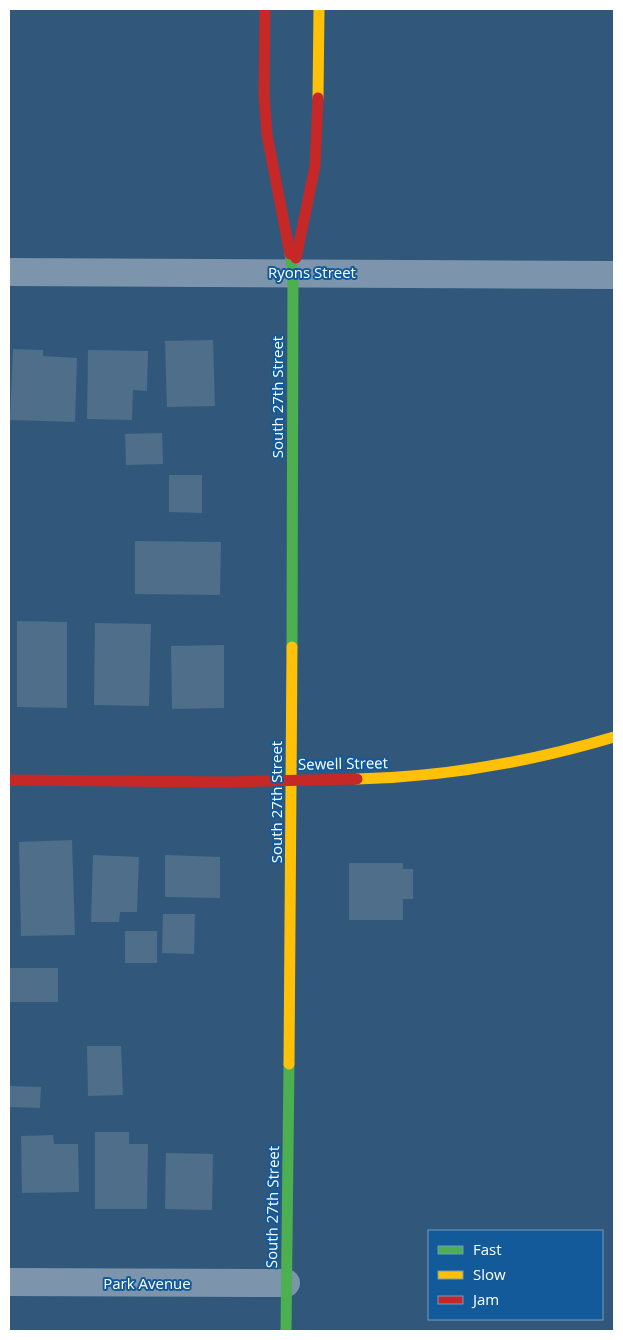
<svg xmlns="http://www.w3.org/2000/svg" width="623" height="1340" font-family="'Open Sans',sans-serif">
  <style>
    .building { fill: #4f6e89 }
    .lines { fill: none; stroke-linecap: round; stroke-linejoin: round }
    .street { stroke: #7c95ad; stroke-width: 28 }
    .fast { stroke: #4caf50; stroke-width: 11 }
    .slow { stroke: #ffc107; stroke-width: 11 }
    .jam { stroke: #c62828; stroke-width: 11 }
    .labels { text-anchor: middle; dominant-baseline: central; stroke-width: 4; stroke-linejoin: round; paint-order: stroke }
    .street-label { font-size: 15px; fill: #fff; stroke: #125a9a }
  </style>
  <rect width="100%" height="100%" fill="#31587b"/>
  <path class="building" d="M 213,340 L 215,406 L 167,407 L 165,341 Z
    M 13,349 L 43,350 L 43,356 L 77,358 L 75,422 L 10,420 Z
    M 88,350 L 148,351 L 147,391 L 133,390 L 132,420 L 87,419 Z
    M 162,433 L 163,464 L 126,465 L 125,434 Z
    M 169,475 L 202,475 L 202,513 L 169,512 Z
    M 135,541 L 221,542 L 220,595 L 135,594 Z
    M 17,621 L 67,622 L 67,708 L 17,707 Z
    M 95,623 L 151,624 L 149,706 L 94,705 Z
    M 224,645 L 224,708 L 172,709 L 171,646 Z
    M 72,840 L 75,935 L 21,936 L 19,842 Z
    M 93,855 L 139,857 L 137,912 L 120,912 L 119,922 L 91,922 Z
    M 165,855 L 220,857 L 220,898 L 165,897 Z
    M 349,863 L 403,863 L 403,869 L 413,869 L 413,899 L 403,899 L 403,920 L 349,920 Z
    M 163,914 L 195,914 L 194,954 L 162,953 Z
    M 125,931 L 157,931 L 157,963 L 125,963 Z
    M 9,968 L 58,968 L 58,1002 L 9,1002 Z
    M 87,1046 L 121,1046 L 123,1095 L 88,1096 Z
    M 9,1086 L 41,1087 L 40,1108 L 9,1107 Z
    M 95,1132 L 129,1132 L 129,1144 L 148,1144 L 147,1209 L 95,1209 Z
    M 53,1135 L 54,1144 L 78,1144 L 79,1192 L 22,1193 L 21,1136 Z
    M 166,1153 L 213,1154 L 212,1210 L 165,1209 Z"/>
  <g class="lines">
    <path class="street" d="M 9,272 L 614,275
      M 9,1282 L 286,1283"/>
    <path class="fast" d="M 290,254 L 293,272 L 292,647
      M 286,1331 L 289,1064"/>
    <path class="slow" d="M 318,98 L 319,9
      M 357,779 C 444,777 530,762 614,737
      M 289,1064 L 292,647"/>
    <path class="jam" d="M 265,9 L 264,95 L 267,135 L 290,254
      M 296,258 L 315,166 L 318,98
      M 9,780 L 226,782 L 357,779"/>
  </g>
  <g class="labels">
    <g class="street-label">
      <text x="312" y="272">Ryons Street</text>
      <text transform="translate(277 397) rotate(-90)">South 27th Street</text>
      <text transform="translate(343 763) rotate(-1)">Sewell Street</text>
      <text transform="translate(276 802) rotate(-90)">South 27th Street</text>
      <text transform="translate(272 1207) rotate(-89)">South 27th Street</text>
      <text x="147" y="1283">Park Avenue</text>
    </g>
  </g>
  <rect width="623" height="1340" fill="none" stroke="#ffffff" stroke-width="20"/>
  <rect x="428" y="1230" width="175" height="90" fill="#125a9a" stroke="#719cc2"/>
  <rect x="438" y="1246" width="25" height="8" fill="#4caf50" stroke="#719cc2"/>
  <text x="473" y="1255" font-size="15" fill="#ffffff">Fast</text>
  <rect x="438" y="1271" width="25" height="8" fill="#ffc107" stroke="#719cc2"/>
  <text x="473" y="1280" font-size="15" fill="#ffffff">Slow</text>
  <rect x="438" y="1296" width="25" height="8" fill="#c62828" stroke="#719cc2"/>
  <text x="473" y="1305" font-size="15" fill="#ffffff">Jam</text>
</svg>
